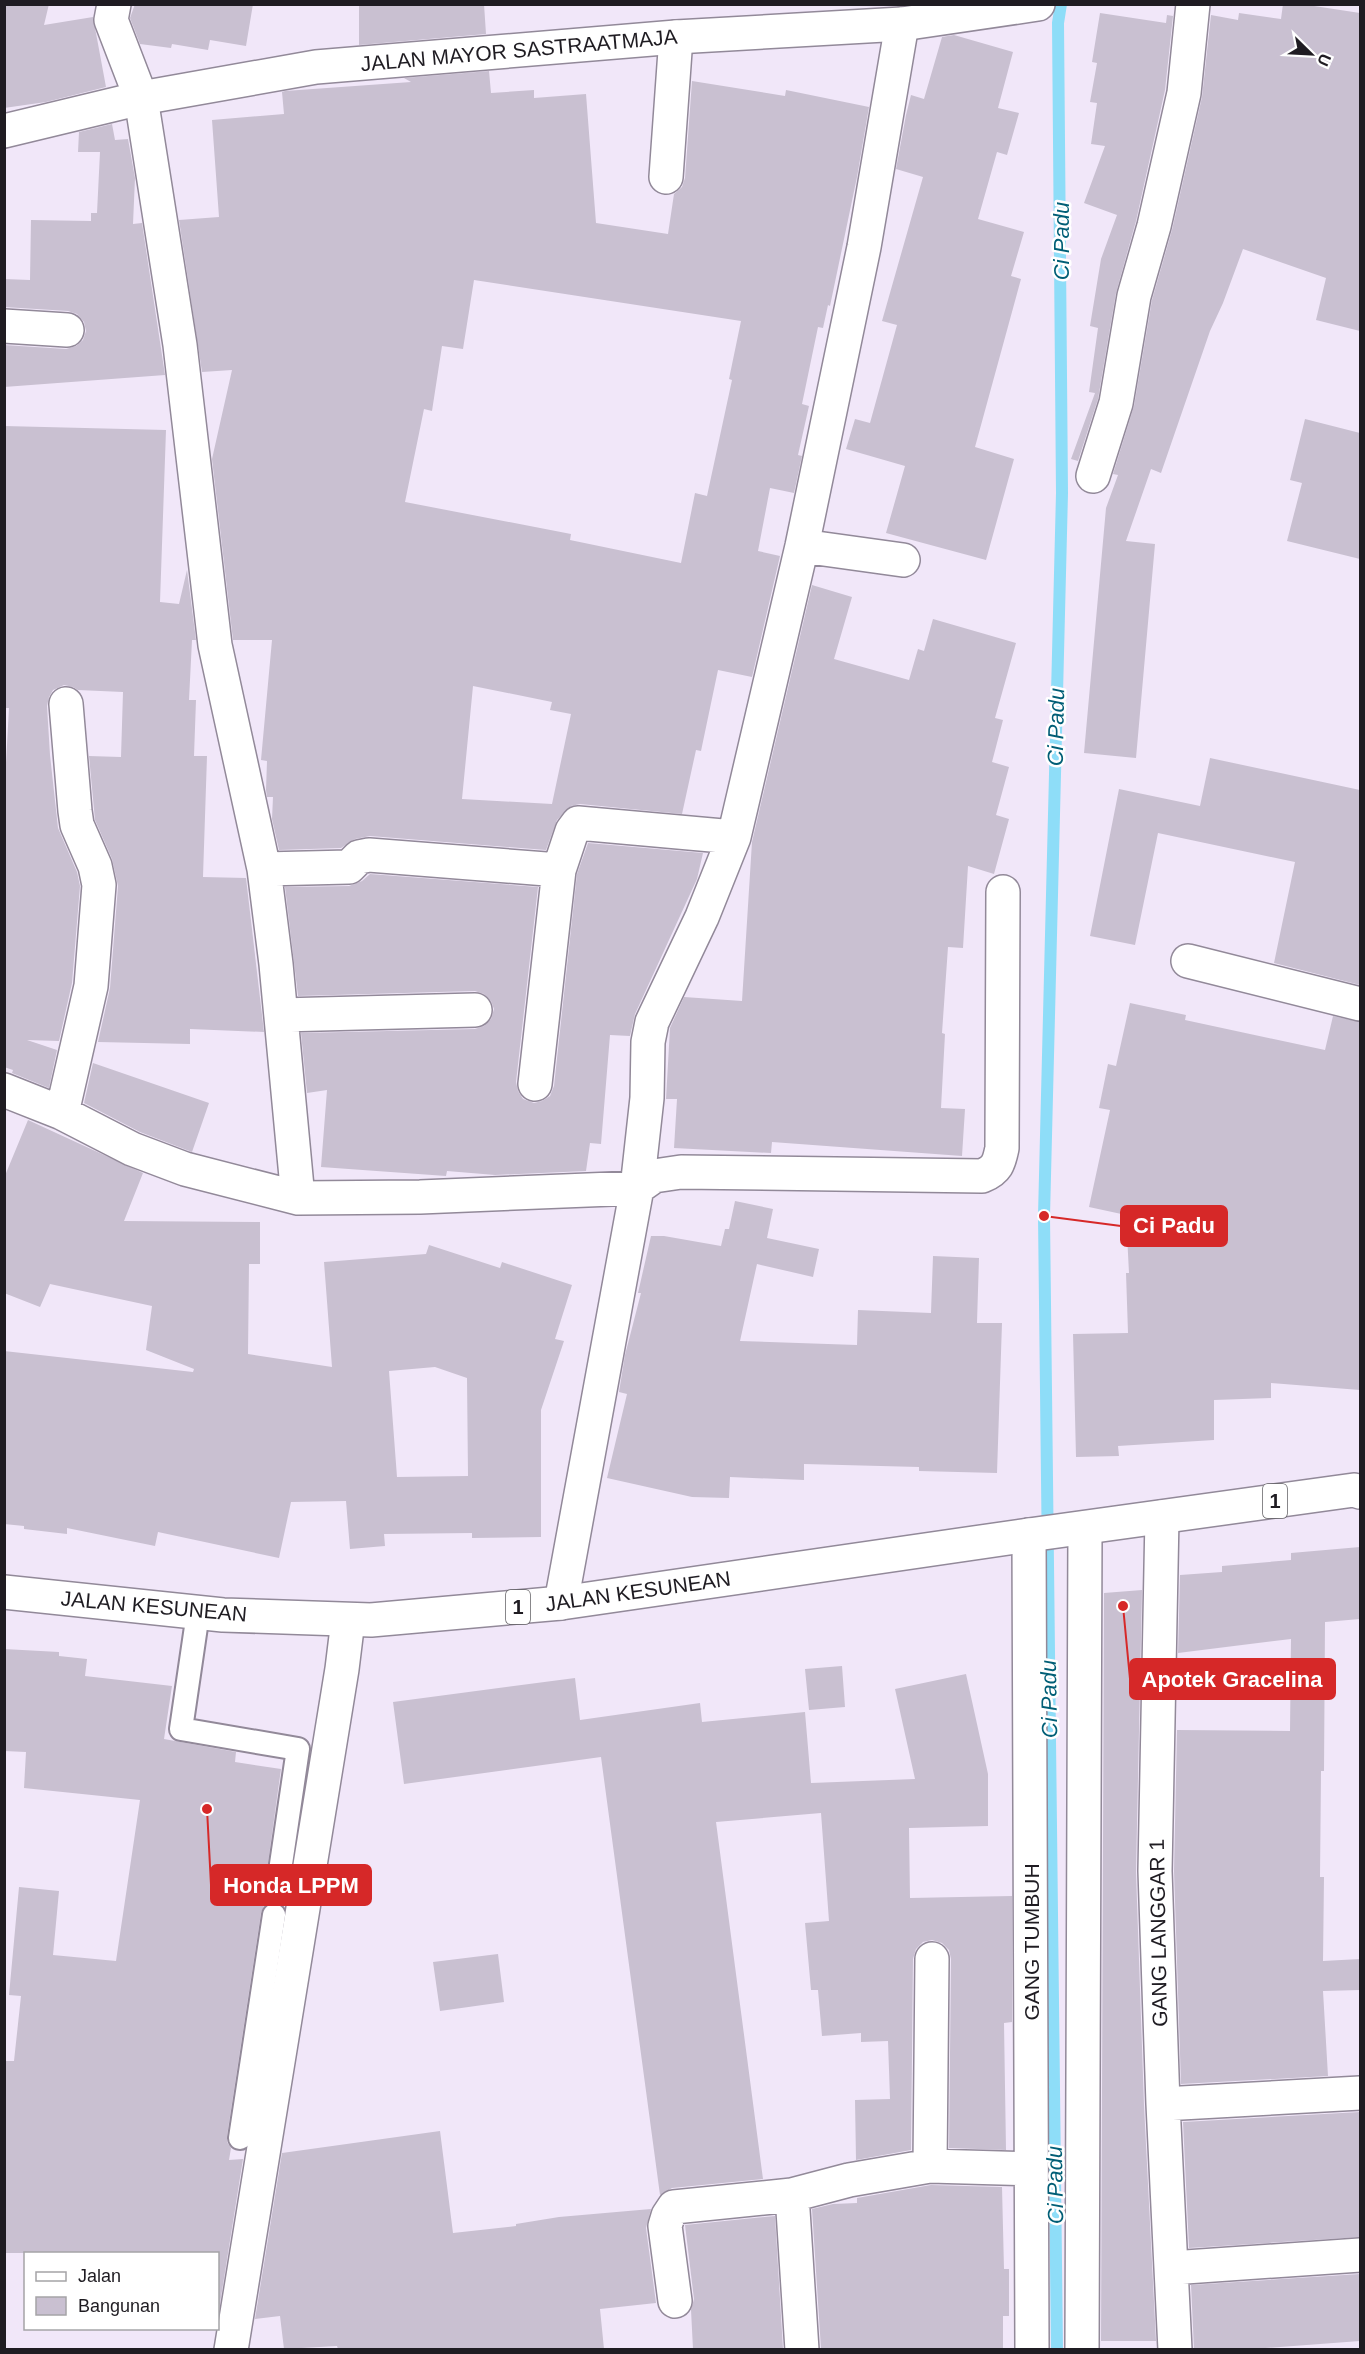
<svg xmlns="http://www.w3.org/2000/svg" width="1365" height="2354" font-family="Arial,sans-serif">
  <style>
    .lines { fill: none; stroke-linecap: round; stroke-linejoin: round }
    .stream { stroke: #8eddf8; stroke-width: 12 }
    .building { fill: #c9c0d1; fill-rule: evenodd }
    .service-casing { stroke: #928999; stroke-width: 26 }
    .minor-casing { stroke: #928999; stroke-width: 36 }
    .tertiary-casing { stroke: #928999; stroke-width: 36 }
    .trunk-casing { stroke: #928999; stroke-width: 36 }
    .service { stroke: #fff; stroke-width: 22 }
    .minor { stroke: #fff; stroke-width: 33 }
    .tertiary { stroke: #fff; stroke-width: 33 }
    .trunk { stroke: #fff; stroke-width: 33 }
    .labels { text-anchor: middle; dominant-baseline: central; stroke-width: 5; stroke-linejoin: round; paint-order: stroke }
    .shield { fill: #fff; stroke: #626064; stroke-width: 1.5 }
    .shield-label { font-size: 20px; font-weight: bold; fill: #1f1c22 }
    .street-label { font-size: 21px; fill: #1f1c22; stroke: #fff }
    .water-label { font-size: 22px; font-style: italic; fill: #005e76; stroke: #fff }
    .leader { fill: none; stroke: #d62828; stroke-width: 2 }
    .callout-dot { fill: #d62828; stroke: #fff; stroke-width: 2 }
    .callout { fill: #d62828; stroke: #d62828; stroke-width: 2 }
    .callout-label { font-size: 22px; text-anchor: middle; font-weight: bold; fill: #fff }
  </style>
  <rect width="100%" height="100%" fill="#f1e7f9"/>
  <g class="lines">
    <path class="stream" d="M 1057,2350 L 1044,1216 L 1062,493 L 1058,23 L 1061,4"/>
  </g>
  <path class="building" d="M 4,4 L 49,4 L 44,25 L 93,17 L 106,87 L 46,102 L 4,108 Z
    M 135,4 L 253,4 L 246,46 L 210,40 L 208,50 L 172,44 L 171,48 L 140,44 L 130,18 Z
    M 359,4 L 484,4 L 486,34 L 359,45 Z
    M 1283,4 L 1301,4 L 1360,13 L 1360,331 L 1316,320 L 1326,278 L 1243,249 L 1223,303 L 1210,331 L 1161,473 L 1151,469 L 1126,541 L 1155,544 L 1136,758 L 1084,753 L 1106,508 L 1118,475 L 1113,474 L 1134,406 L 1152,300 L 1172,230 L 1202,97 L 1211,15 L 1238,20 L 1239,13 L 1281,19 Z
    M 1100,13 L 1166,23 L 1167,15 L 1173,16 L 1165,90 L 1136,221 L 1116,293 L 1098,399 L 1078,461 L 1071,459 L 1095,393 L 1089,392 L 1098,328 L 1090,326 L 1101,259 L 1117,215 L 1084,203 L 1105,146 L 1091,144 L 1097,103 L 1090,102 L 1097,63 L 1092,62 Z
    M 954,35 L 1013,52 L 998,108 L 1019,113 L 1007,155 L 997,152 L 978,219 L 1024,232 L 1011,276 L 1021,279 L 975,447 L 1014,459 L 986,560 L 886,533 L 905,466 L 846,449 L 855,419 L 870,423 L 897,325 L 882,321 L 923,177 L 896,169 L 906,115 L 911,95 L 924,99 L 942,37 Z
    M 489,71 L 491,93 L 534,90 L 534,98 L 586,94 L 596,223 L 668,234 L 674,194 L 682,187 L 685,178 L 692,81 L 785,96 L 786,90 L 869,107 L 857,177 L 830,306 L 828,305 L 823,328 L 818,327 L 802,404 L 809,406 L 798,455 L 802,456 L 794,493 L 770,488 L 758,551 L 780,556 L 752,677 L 718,670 L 701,751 L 696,750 L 682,814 L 580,804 L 571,806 L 557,820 L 546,850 L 370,836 L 355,839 L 341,848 L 279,850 L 272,819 L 273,797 L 267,797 L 266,790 L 267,761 L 261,760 L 272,640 L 233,640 L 212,459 L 232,370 L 202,372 L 179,220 L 219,217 L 212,120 L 284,114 L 282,92 L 285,91 L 411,82 L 404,78 ZM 474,280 L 741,321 L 729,379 L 732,380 L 707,496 L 695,493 L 681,563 L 570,540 L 571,534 L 405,502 L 424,409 L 432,411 L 442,346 L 463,349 ZM 473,686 L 552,702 L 550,710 L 571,714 L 552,804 L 462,799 Z
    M 112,124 L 115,140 L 128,139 L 135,178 L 133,224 L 142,223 L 165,375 L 4,387 L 4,345 L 66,349 L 76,346 L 83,340 L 86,331 L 84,322 L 77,314 L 68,311 L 4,307 L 4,279 L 30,280 L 31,220 L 91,221 L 91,213 L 97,213 L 100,152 L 78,152 L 79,132 Z
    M 1305,419 L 1360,433 L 1360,559 L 1287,541 L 1302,483 L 1290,480 Z
    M 4,426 L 166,430 L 160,602 L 179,604 L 187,570 L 196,640 L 192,640 L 189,700 L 196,700 L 194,756 L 207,756 L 203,877 L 246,878 L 264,1032 L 190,1029 L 190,1044 L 98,1042 L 110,988 L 118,886 L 112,859 L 95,820 L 89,756 L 121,757 L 123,692 L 78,690 L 73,687 L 64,685 L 53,690 L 49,697 L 47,706 L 50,755 L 58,828 L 77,872 L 80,886 L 72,983 L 59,1041 L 27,1040 L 57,1050 L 49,1088 L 12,1073 L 13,1070 L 4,1067 L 4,799 L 9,708 L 4,708 Z
    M 812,585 L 852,597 L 834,659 L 909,680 L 918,649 L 924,651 L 933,619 L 1016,643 L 995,718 L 1003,720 L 992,762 L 1009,767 L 996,815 L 1009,819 L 994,874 L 968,866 L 963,948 L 948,947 L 942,1033 L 945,1034 L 941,1108 L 965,1109 L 962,1156 L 772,1142 L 771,1153 L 674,1148 L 677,1099 L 666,1099 L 670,1028 L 684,997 L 742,1001 L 752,842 Z
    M 1210,758 L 1360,790 L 1360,985 L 1274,963 L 1295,862 L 1158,833 L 1135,945 L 1090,936 L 1119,789 L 1200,806 Z
    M 588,843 L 703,853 L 697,879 L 635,1014 L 630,1036 L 610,1035 L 601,1144 L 590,1143 L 586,1171 L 495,1175 L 447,1171 L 446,1176 L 321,1167 L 327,1090 L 307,1093 L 301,1033 L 475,1029 L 484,1026 L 491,1019 L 494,1009 L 491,1001 L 484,994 L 475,991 L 298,996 L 285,887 L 349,886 L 362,881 L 370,874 L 538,887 L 516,1082 L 518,1091 L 523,1099 L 534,1103 L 542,1101 L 550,1096 L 554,1086 L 577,874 Z
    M 1130,1003 L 1186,1015 L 1185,1020 L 1325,1050 L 1333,1016 L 1360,1022 L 1360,1390 L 1271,1383 L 1271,1398 L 1214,1400 L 1214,1440 L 1118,1446 L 1119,1456 L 1076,1457 L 1073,1334 L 1128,1333 L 1126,1273 L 1129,1273 L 1126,1215 L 1089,1207 L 1110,1110 L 1099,1108 L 1108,1064 L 1116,1066 Z
    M 93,1063 L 209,1103 L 192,1152 L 140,1132 L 84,1103 Z
    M 28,1120 L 143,1173 L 124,1221 L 260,1222 L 260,1264 L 249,1264 L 248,1354 L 332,1367 L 324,1262 L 426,1254 L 429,1245 L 500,1268 L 502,1262 L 572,1285 L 555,1339 L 564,1341 L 541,1410 L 541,1537 L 472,1538 L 472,1533 L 384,1534 L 385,1546 L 350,1549 L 346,1501 L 291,1502 L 279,1558 L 158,1532 L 155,1546 L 67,1528 L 67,1534 L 24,1529 L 24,1526 L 4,1524 L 4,1351 L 193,1372 L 194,1369 L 146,1350 L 152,1306 L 50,1284 L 40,1307 L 4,1293 L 4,1178 ZM 435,1367 L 467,1378 L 468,1476 L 397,1477 L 389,1371 Z
    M 735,1201 L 773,1209 L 767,1238 L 819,1249 L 813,1277 L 757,1264 L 740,1341 L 857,1345 L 858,1310 L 931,1313 L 933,1256 L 979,1258 L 977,1323 L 1002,1323 L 997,1473 L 919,1471 L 919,1467 L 804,1464 L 804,1480 L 730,1477 L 729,1498 L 692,1497 L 607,1478 L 627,1394 L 619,1392 L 625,1355 L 641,1293 L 638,1293 L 651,1236 L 664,1236 L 721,1246 L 725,1229 L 729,1229 Z
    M 1360,1547 L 1360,1619 L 1325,1622 L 1324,1771 L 1321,1771 L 1320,1877 L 1324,1877 L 1323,1961 L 1360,1959 L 1360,1990 L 1323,1991 L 1328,2076 L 1181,2084 L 1174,1871 L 1177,1730 L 1290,1731 L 1291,1639 L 1178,1653 L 1180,1575 L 1222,1572 L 1222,1566 L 1291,1560 L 1291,1553 Z
    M 1142,1590 L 1136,1872 L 1144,2105 L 1156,2341 L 1101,2341 L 1104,1593 Z
    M 4,1649 L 59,1652 L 59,1656 L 87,1659 L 85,1676 L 172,1686 L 164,1739 L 236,1752 L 235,1762 L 281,1769 L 268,1863 L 269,1869 L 273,1875 L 280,1877 L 290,1874 L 284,1907 L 277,1902 L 270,1902 L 264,1906 L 261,1913 L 227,2136 L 227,2142 L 231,2148 L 229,2160 L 243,2159 L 218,2316 L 218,2253 L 4,2253 L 4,2081 L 6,2061 L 14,2061 L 21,1996 L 9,1995 L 19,1887 L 59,1891 L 53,1955 L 116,1961 L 140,1800 L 24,1788 L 26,1752 L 4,1751 Z
    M 842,1666 L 845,1707 L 809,1710 L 805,1669 Z
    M 966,1674 L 988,1774 L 988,1826 L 909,1828 L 910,1898 L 1012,1896 L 1012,2022 L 1004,2023 L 1006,2150 L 949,2148 L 951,1959 L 949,1950 L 942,1943 L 932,1940 L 923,1942 L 916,1949 L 913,1959 L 911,2150 L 856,2160 L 855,2100 L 890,2099 L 888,2041 L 861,2042 L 861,2033 L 822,2036 L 818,1990 L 811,1990 L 805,1923 L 829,1921 L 821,1813 L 716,1822 L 763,2179 L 672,2188 L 660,2195 L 601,1757 L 404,1784 L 393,1702 L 575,1678 L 580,1720 L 700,1703 L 702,1722 L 805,1712 L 811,1783 L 915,1779 L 895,1689 Z
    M 498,1954 L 504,2002 L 440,2011 L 433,1962 Z
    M 1360,2112 L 1360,2237 L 1189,2248 L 1183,2122 Z
    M 440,2131 L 453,2233 L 516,2226 L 516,2224 L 559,2217 L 651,2209 L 646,2228 L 656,2303 L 600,2309 L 604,2349 L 338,2349 L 337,2346 L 284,2349 L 280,2316 L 255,2319 L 282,2153 Z
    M 931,2185 L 1002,2187 L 1004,2269 L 1009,2269 L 1009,2316 L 1003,2316 L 1003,2349 L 821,2349 L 812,2209 L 833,2204 L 857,2203 L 857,2198 Z
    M 775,2216 L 783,2349 L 693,2349 L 691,2310 L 694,2299 L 685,2225 Z
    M 1360,2274 L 1360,2341 L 1252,2349 L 1194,2349 L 1191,2285 Z"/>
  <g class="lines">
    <defs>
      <path id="service" d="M 198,1613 L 181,1729 L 298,1749 L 281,1864
        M 240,2138 L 274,1915"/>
      <path id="minor" d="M 114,4 L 111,20 L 141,98 L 180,345 L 215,645 L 264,869 L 276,964 L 298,1198
        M 666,177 L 676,37
        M 4,326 L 67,330
        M 1093,476 L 1116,403 L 1134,296 L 1154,226 L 1184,93 L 1193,4
        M 802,546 L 903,560
        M 264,869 L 349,867 L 359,857 L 369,855 L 559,870
        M 1188,961 L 1360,1004
        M 281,1015 L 475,1010
        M 535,1084 L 559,870 L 572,831 L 578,823 L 734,837
        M 4,1090 L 62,1113 L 132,1149 L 185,1169 L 298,1198 L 420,1197 L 637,1188 L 654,1176 L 681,1172 L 982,1176 C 997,1170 999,1163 1002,1148 L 1003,892
        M 62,1113 L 91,986 L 99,885 L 95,866 L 77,825 L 75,811 L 66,704
        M 1162,1517 L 1155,1871 L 1163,2104 L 1175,2350
        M 1029,1535 L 1032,2350
        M 561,1603 L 637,1188 L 647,1098 L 648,1042 L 652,1022 L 702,917 L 734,837 L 802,546 L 864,247 L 902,24
        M 1163,2104 L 1360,2093
        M 930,2166 L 1031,2169
        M 792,2195 L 802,2350
        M 1171,2268 L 1360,2255
        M 675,2301 L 665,2226 L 668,2216 L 674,2207 L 792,2195 L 849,2180 L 930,2166 L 932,1959
        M 231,2350 L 342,1669 L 348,1620
        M 1082,2350 L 1085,1528"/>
      <path id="tertiary" d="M 4,131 L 141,98 L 316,67 L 676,37 L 902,24 L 1038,4"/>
      <path id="trunk" d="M 4,1592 L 223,1615 L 371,1620 L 561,1603 L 1029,1535 L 1354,1490 L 1360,1492"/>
    </defs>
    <use href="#service" class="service-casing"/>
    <use href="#minor" class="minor-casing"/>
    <use href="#tertiary" class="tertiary-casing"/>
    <use href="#trunk" class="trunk-casing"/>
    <use href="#service" class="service"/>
    <use href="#minor" class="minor"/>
    <use href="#tertiary" class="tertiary"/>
    <use href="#trunk" class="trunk"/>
  </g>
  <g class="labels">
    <g class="shield">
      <rect x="1263" y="1484" width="24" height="34" rx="4.5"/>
      <rect x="506" y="1590" width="24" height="34" rx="4.5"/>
    </g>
    <g class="shield-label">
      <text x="1275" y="1501">1</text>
      <text x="518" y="1607">1</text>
    </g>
    <g class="street-label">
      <text transform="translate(519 50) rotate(-5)">JALAN MAYOR SASTRAATMAJA</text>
      <text transform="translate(638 1591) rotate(-8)">JALAN KESUNEAN</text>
      <text transform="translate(154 1606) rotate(5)">JALAN KESUNEAN</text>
      <text transform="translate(1158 1933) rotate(-91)">GANG LANGGAR 1</text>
      <text transform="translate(1031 1942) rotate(-90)">GANG TUMBUH</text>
    </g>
    <g class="water-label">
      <text transform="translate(1061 241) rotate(-90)">Ci Padu</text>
      <text transform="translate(1056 727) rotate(-89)">Ci Padu</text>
      <text transform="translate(1049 1699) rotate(-91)">Ci Padu</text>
      <text transform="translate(1055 2185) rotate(-91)">Ci Padu</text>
    </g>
  </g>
  <path class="leader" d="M1044 1216L1121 1226M1123 1606L1130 1679M207 1809L211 1885"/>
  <g class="callout-dot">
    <circle cx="1044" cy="1216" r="6"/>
    <circle cx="1123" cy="1606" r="6"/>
    <circle cx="207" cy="1809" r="6"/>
  </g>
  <g class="callout">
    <rect x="1121" y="1206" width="106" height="40" rx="6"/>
    <rect x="1130" y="1659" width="205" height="40" rx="6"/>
    <rect x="211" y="1865" width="160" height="40" rx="6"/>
  </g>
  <g class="callout-label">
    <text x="1174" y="1233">Ci Padu</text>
    <text x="1232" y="1687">Apotek Gracelina</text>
    <text x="291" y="1893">Honda LPPM</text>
  </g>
  <rect width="1365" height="2354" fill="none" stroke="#1f1c22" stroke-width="12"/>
  <rect x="24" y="2252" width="195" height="78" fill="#ffffff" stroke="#a5a4a7" stroke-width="1.5"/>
  <rect x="36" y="2272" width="30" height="9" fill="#ffffff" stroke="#a5a4a7" stroke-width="1.5"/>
  <text x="78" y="2282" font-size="18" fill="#1f1c22">Jalan</text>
  <rect x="36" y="2297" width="30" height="18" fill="#c9c0d1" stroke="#a5a4a7" stroke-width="1.5"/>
  <text x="78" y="2312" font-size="18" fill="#1f1c22">Bangunan</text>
  <g transform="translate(1311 54) rotate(114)" stroke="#ffffff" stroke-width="4.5" paint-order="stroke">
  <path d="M0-4.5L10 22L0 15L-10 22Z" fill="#1f1c22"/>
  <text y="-9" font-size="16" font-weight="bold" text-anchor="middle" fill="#1f1c22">U</text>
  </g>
</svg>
